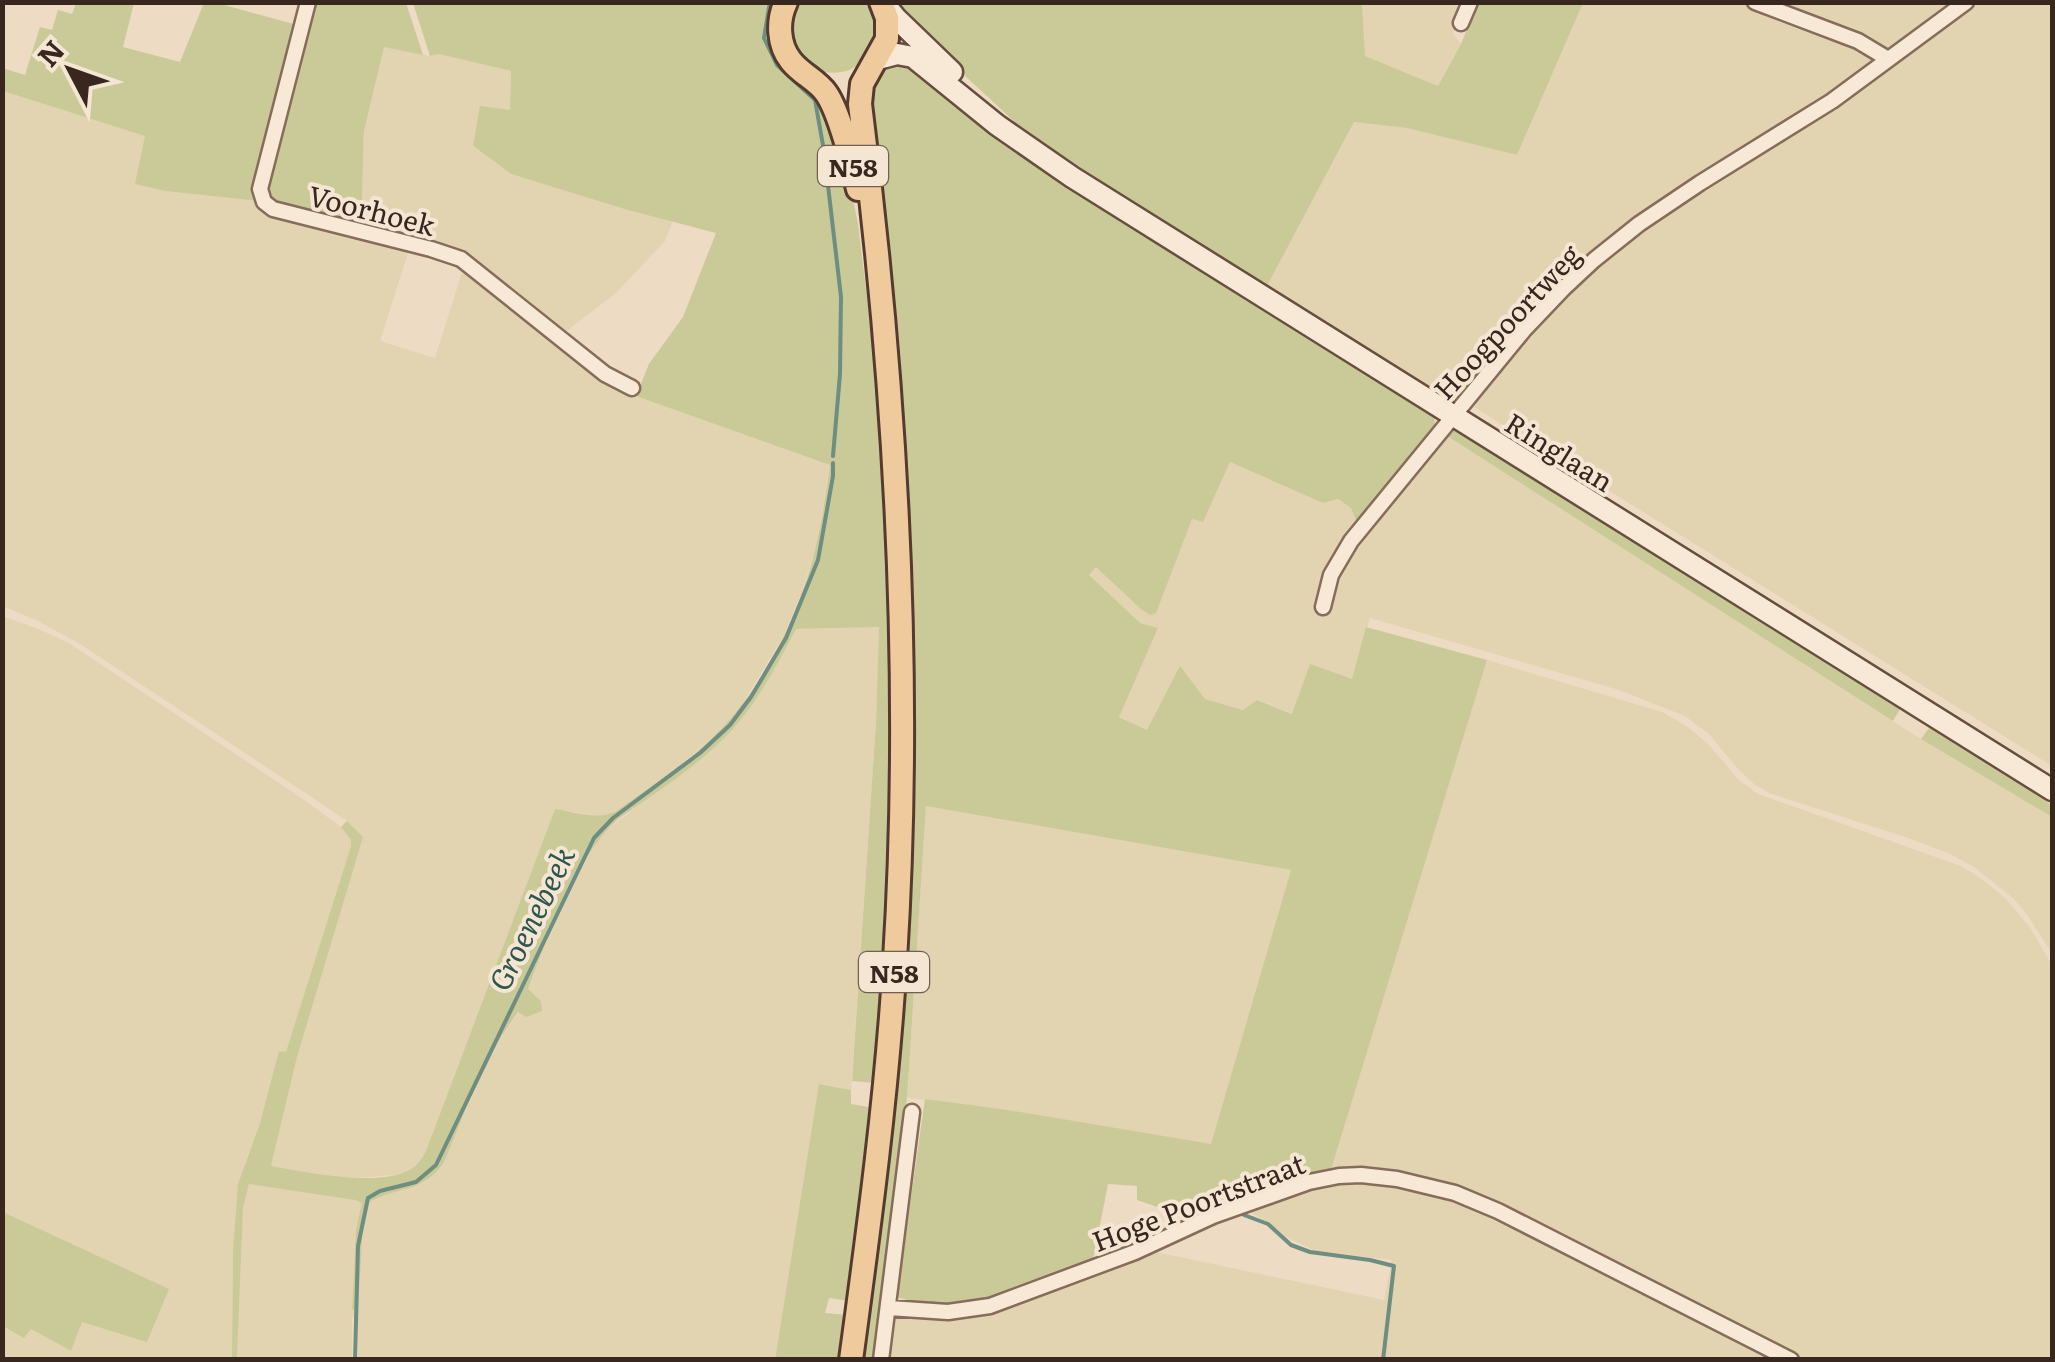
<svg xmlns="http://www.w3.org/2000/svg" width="2055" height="1362" font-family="Literata,serif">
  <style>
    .farmland { fill: #e2d4b1 }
    .green { fill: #cac998 }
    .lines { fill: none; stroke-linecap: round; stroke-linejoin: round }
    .stream { stroke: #6d8e81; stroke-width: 4 }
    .minor-casing { stroke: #876c5b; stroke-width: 19 }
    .secondary-casing { stroke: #684e3e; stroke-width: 25 }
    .primary-casing { stroke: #553b2f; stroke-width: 28 }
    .minor { stroke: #f8e9d7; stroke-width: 14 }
    .secondary { stroke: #f8e9d7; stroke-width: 20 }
    .primary { stroke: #efca9d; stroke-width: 22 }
    .labels { text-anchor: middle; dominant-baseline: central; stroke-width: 8; stroke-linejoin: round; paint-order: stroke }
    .shield { fill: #f4e6d3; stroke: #706054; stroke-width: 2.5 }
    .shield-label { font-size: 25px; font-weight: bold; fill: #37271e }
    .street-label { font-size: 28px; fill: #37271e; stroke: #f4e6d3 }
    .water-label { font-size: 30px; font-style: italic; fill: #2e564e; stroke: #f4e6d3 }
  </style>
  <rect width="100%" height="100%" fill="#eddbc4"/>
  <path class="farmland" d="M 1362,3 L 1466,3 L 1453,34 L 1461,44 L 1438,86 L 1364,56 Z
    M 1583,3 L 1744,3 L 1865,48 L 1873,58 L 1872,63 L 1835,95 L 1638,219 L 1456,402 L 1447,400 L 1267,286 L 1354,122 L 1407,128 L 1517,155 Z
    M 1764,3 L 1959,3 L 1899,46 L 1889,49 L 1879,47 Z
    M 1973,3 L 2052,3 L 2052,766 L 1471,405 L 1552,309 L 1609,255 L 1646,224 L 1898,58 Z
    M 384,46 L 430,56 L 439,54 L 511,71 L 510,111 L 477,131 L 473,147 L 511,174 L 673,221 L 665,241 L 616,293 L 564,333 L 462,256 L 361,227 L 364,131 Z
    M 3,91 L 149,137 L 136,184 L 165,191 L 259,201 L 409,250 L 380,341 L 435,358 L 464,266 L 604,378 L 637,396 L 830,464 L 817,543 L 802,592 L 783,637 L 740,708 L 717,733 L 675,770 L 615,812 L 604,817 L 555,809 L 426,1151 L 419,1163 L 408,1172 L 394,1175 L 355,1178 L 324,1176 L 271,1166 L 297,1057 L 362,837 L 347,821 L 304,792 L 80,644 L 38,621 L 3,606 Z
    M 1444,434 L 1916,736 L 2052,817 L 2052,953 L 2025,912 L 2014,899 L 1974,867 L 1948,853 L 1905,837 L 1769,793 L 1754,784 L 1739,770 L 1709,734 L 1685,716 L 1619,690 L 1370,618 L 1352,679 L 1293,714 L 1258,700 L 1244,710 L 1205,699 L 1147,731 L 1119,716 L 1158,628 L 1140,623 L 1122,608 L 1089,575 L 1096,567 L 1192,519 L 1203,522 L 1230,462 L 1323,503 L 1337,499 L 1351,508 L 1358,526 Z
    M 2,616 L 36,628 L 69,643 L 300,797 L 341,827 L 351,840 L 351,846 L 286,1053 L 280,1051 L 260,1123 L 246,1160 L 233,1251 L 232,1359 L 3,1359 L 3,1326 L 24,1337 L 30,1328 L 70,1351 L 81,1322 L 169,1290 L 3,1212 Z
    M 879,627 L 876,722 L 851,1090 L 820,1084 L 775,1359 L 358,1359 L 358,1317 L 352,1317 L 352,1359 L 237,1360 L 243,1208 L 249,1183 L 355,1200 L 363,1203 L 356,1230 L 352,1309 L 363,1224 L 369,1202 L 379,1196 L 425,1182 L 465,1113 L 487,1058 L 519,1012 L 537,997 L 527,990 L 545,944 L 589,854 L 604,832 L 706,754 L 739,722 L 764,685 L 796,629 Z
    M 1487,660 L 1662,712 L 1688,727 L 1707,743 L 1740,781 L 1758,794 L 1961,866 L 1982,879 L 2005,898 L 2029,926 L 2052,965 L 2052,1359 L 1802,1359 L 1687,1300 L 1454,1189 L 1330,1173 Z
    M 926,806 L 1291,870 L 1211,1145 L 1008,1110 L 907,1098 Z
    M 1358,1178 L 1461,1199 L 1783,1360 L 887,1360 L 893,1318 L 903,1311 L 1151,1251 L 1384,1300 L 1392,1260 L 1316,1251 L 1288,1238 L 1270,1223 L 1246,1210 L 1286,1192 Z"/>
  <path class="green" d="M 76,3 L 134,3 L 123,47 L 180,62 L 204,3 L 217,3 L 297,25 L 259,201 L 165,191 L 135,184 L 145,136 L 3,91 L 2,68 L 25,75 L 40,27 L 52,30 L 58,10 L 72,14 Z
    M 311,3 L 406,3 L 423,55 L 384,47 L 364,131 L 361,227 L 278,207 L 268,196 L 266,188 Z
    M 413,3 L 777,3 L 773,13 L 817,93 L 850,185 L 858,224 L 883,426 L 890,635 L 891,777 L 889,897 L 875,1083 L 852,1081 L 876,722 L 879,627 L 796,629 C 780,660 761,695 739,722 C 705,762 658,791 617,820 C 576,857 547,938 528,989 L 541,1001 L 542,1011 L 526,1017 L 518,1012 L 487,1058 L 444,1162 C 424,1193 398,1186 369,1202 L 363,1224 L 358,1309 L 352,1310 L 356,1230 L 362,1203 L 355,1200 L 249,1184 L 243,1208 L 237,1359 L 232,1360 L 233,1251 L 238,1184 L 260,1123 L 279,1051 L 286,1052 L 351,846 L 351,840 L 341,827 L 347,821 L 363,837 L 297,1057 L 271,1166 C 305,1172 381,1188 411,1169 C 419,1164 422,1158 426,1151 L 555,809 C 575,812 596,820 615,812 C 650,787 688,763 718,732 C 766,684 803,607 817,541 C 823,516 826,490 830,465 L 636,396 L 649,364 L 683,317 L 716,233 L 628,210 L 511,174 L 473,146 L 480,106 L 510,110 L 511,71 L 439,54 L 430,56 Z
    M 796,3 L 870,3 C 878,18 880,32 870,48 C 868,52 865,57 862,61 C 849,77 817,76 803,62 C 788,46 786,21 796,3 Z
    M 890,3 L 1362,3 L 1365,56 L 1438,86 L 1461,44 L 1478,3 L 1583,3 L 1517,155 L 1407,128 L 1354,122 L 1267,286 L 1071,164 L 1017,124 L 895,11 Z
    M 904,60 L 1061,180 L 1219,281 L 1433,414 L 1435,422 L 1432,434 L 1358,526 L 1351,508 L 1338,499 L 1323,503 L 1230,462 L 1203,522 L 1192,519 L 1156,613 L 1150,615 L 1141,609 L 1096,567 L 1089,575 L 1140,623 L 1158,628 L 1119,717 L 1147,730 L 1180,666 L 1205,699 L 1243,710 L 1257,700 L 1292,714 L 1310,664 L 1352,679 L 1366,627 L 1487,660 L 1330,1173 L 1195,1220 L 1137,1200 L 1137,1186 L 1108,1184 L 1092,1265 L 974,1306 L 934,1308 L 897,1297 L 925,1099 L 1008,1110 L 1211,1144 L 1291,870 L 926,806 L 907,1098 L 877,1359 L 861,1360 L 889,1157 L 898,1073 L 906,959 L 913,803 L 911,578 L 886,261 L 867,87 C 877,71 885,64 904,60 Z
    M 1455,427 L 1900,709 L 1893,721 L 1444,434 Z
    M 1929,728 L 2052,805 L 2052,817 L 1921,739 Z
    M 819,1084 L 851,1090 L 851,1104 L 874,1108 L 849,1301 L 829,1298 L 825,1313 L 849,1315 L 842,1359 L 775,1360 Z
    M 3,1212 L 169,1289 L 147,1342 L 82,1322 L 71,1351 L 31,1329 L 24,1338 L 3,1326 Z"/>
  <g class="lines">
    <path class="stream" d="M 770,2 L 764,38 L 777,65 L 815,100 L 824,151 L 841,297 L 840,374 L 833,456
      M 1244,1215 L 1268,1224 L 1291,1245 L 1310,1252 L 1370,1260 L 1394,1266 L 1383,1360
      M 355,1360 L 358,1246 L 368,1198 L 380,1191 L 416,1182 L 436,1165 L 594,838 L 613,818 L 700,753 L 730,725 L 751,697 L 786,638 L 818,560 L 833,476 L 833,463"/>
    <defs>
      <path id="minor" d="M 308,2 L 260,189 L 264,202 L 273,209 L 431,249 L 461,259 L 605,374 L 632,388
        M 1755,2 L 1858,41 L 1888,59
        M 1461,23 L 1470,2
        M 1323,607 L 1331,575 L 1351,541 L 1524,330 L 1564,288 L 1594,260 L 1639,224 L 1700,183 L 1832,101 L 1966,2
        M 889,1308 L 948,1312 L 990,1306 L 1135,1252 L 1213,1216 L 1309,1182 L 1339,1176 L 1361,1175 L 1397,1179 L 1455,1193 L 1498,1211 L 1791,1360
        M 881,1360 L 912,1112"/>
      <path id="secondary" d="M 883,2 L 896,18 L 952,72
        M 878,59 L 897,54 L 913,57 L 997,125 L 1072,177 L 2052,790"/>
      <path id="primary" d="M 786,2 C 777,21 778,45 791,61 C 801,74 817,80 826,93 C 839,111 853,166 858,189
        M 851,1360 C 869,1227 887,1094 895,960 C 913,674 896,388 860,104 L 862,84 L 887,39 L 887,18 L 881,2"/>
    </defs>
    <use href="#minor" class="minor-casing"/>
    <use href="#secondary" class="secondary-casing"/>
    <use href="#primary" class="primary-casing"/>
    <use href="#minor" class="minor"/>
    <use href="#secondary" class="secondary"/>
    <use href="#primary" class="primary"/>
  </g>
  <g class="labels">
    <g class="shield">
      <rect x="818" y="146" width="70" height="40" rx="8"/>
      <rect x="859" y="952" width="70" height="40" rx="8"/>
    </g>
    <g class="shield-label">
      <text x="853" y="166">N58</text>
      <text x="894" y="972">N58</text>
    </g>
    <g class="street-label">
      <text transform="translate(372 209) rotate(14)">Voorhoek</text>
      <text transform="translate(1506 321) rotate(-47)">Hoogpoortweg</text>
      <text transform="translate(1560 451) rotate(32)">Ringlaan</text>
      <text transform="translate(1198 1201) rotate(-21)">Hoge Poortstraat</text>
    </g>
    <g class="water-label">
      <text transform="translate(530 918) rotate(-64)">Groenebeek</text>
    </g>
  </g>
  <rect width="2055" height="1362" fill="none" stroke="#37271e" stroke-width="10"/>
  <g transform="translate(70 70) rotate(311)" stroke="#f4e6d3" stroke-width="8" paint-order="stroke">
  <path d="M0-8L18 38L0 25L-18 38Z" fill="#37271e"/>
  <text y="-15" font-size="28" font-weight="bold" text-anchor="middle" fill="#37271e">N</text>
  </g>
</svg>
